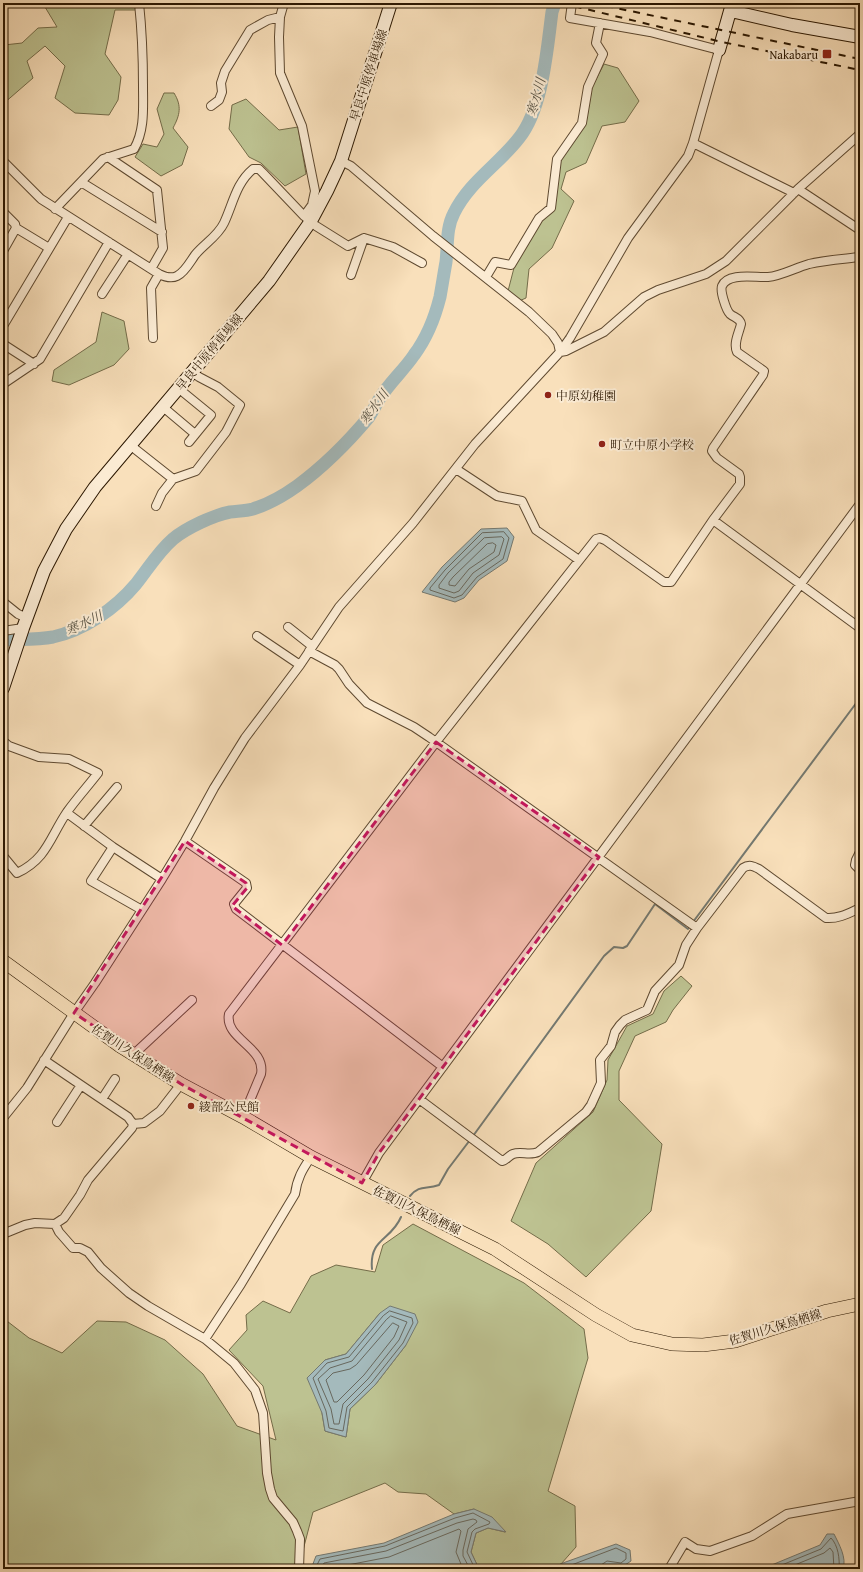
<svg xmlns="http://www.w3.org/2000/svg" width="863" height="1572" font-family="'Gentium Book Plus','Noto Serif JP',serif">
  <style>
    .green { fill: #bdc291; stroke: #746c49; fill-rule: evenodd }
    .water { fill: #a4babc; stroke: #747971 }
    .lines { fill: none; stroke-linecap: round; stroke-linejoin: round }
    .shore { stroke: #68685e; stroke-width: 1 }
    .stream { stroke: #747971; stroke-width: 2 }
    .river { stroke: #a4babc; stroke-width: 13 }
    .street-casing { stroke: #5e4930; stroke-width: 10 }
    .secondary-casing { stroke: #2b1701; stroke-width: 14 }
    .primary-casing { stroke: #2b1701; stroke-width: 14 }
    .street { stroke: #fbebd3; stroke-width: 8 }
    .secondary { stroke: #fbebd3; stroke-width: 12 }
    .primary { stroke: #f9e0bb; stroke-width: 13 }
    .rail { stroke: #2b1701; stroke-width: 2; stroke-dasharray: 7 7; stroke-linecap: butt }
    .marked { fill: #c2185b; fill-opacity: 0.2; stroke: #c2185b; stroke-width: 3; stroke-dasharray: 8 5; stroke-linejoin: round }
    .poi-dot { fill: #8f2418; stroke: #fbebd3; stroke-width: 1.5 }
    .labels { text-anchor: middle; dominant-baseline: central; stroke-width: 4; stroke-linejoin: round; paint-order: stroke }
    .poi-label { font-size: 12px; fill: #2b1701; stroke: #fbebd3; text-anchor: start }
    .street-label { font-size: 12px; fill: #2b1701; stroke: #fbebd3 }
    .water-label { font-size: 13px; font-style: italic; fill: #555042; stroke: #fbebd3 }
  </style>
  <rect width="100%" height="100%" fill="#f9e0bb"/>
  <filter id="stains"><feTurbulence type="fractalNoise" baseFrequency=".005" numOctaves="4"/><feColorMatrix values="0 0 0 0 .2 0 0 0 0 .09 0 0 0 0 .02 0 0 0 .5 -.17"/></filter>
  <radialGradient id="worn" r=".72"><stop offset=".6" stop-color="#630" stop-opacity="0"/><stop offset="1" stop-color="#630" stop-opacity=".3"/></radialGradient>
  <path class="green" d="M 50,3 L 136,3 L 137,10 L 115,10 L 105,54 L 121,77 L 118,100 L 109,115 L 75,113 L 55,98 L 65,66 L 45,46 L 27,61 L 33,78 L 3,104 L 3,47 L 4,45 L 22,43 L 38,28 L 57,27 L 45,7 Z
    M 604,64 L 618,68 L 639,101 L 625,122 L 602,126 L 586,163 L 566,172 L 561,189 L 574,201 L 552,248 L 529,269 L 526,298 L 519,301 L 508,291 L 515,264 L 543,219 L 554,210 L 560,161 L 586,123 L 592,87 Z
    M 164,93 L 174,93 C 182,106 180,115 173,128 L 188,147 L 182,165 L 161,176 L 135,157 L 143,144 L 157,147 L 164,134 L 157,109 Z
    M 246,99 L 279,130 L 298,127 L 306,174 L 285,186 L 261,163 L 249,157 L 229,129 L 232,105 Z
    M 102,312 L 124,321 L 129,349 L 114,365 L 69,385 L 52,381 L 54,370 L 96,342 Z
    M 681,976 L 692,986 L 673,1010 L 666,1022 L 635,1036 L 619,1071 L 619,1100 L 662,1144 L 651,1211 L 586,1277 L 548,1244 L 511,1221 L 536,1163 L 593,1112 L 607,1080 L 608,1060 L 627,1026 L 653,1014 L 664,991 Z
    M 413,1224 L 524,1283 L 584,1329 L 588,1358 L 548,1491 L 575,1506 L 576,1547 L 561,1564 L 580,1569 L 479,1569 L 471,1552 L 476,1533 L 488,1528 L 505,1532 L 474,1509 L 454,1514 L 426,1494 L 398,1492 L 385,1483 L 313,1512 L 301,1558 L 305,1569 L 3,1569 L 3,1318 L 29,1338 L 62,1353 L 97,1321 L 126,1322 L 165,1340 L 203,1374 L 237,1426 L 276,1440 L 263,1386 L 229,1350 L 247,1330 L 246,1315 L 263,1301 L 290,1313 L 311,1276 L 336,1265 L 375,1272 L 383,1245 ZM 380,1313 L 406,1345 L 375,1385 L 350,1409 L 346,1437 L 325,1431 L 322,1413 L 325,1360 L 346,1354 Z"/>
  <path class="water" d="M 507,528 L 514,537 L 507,561 L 479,580 L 464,598 L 455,602 L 422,592 L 442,567 L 481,529 Z
    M 390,1306 L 415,1314 L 418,1322 L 406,1345 L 375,1385 L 350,1409 L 346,1437 L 325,1431 L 322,1413 L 307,1378 L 325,1360 L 346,1354 L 380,1313 Z
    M 474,1509 L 492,1517 L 506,1532 L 488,1528 L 476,1533 L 471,1552 L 479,1569 L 311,1569 L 316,1556 L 384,1543 L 454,1514 Z
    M 827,1534 L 834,1534 C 839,1544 847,1558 843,1569 L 762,1569 L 820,1545 Z
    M 616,1544 L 630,1550 L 631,1561 L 622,1567 L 608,1565 L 601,1569 L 555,1569 L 560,1564 Z"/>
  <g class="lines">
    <path class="shore" d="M 504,532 L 509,538 L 503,559 L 477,577 L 462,595 L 454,598 L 430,590 L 430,588 L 445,570 L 482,533 Z
      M 502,537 L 504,539 L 499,555 L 473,573 L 459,591 L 454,593 L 439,588 L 439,585 L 448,573 L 484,538 Z
      M 493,543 L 496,545 L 494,552 L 469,569 L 455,586 L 449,585 L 449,582 L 453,577 L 487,544 Z
      M 390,1311 L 412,1318 L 413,1323 L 403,1343 L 372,1382 L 347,1407 L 343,1431 L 329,1428 L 326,1411 L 313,1378 L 327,1363 L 349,1357 L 383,1316 Z
      M 391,1316 L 407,1322 L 399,1340 L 368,1379 L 343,1404 L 339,1424 L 334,1424 L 331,1409 L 318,1379 L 330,1368 L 352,1361 L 386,1320 Z
      M 393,1323 L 399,1326 L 394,1337 L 364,1375 L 337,1402 L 334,1402 L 326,1380 L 333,1373 L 350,1369 L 356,1365 Z
      M 315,1569 L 320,1559 L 385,1546 L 455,1518 L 473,1513 L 490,1522 L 489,1524 L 475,1529 L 472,1532 L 467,1552 L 475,1569
      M 321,1569 L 324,1563 L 386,1551 L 457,1523 L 473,1519 L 476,1520 L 477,1522 L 468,1529 L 463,1550 L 463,1556 L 470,1569
      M 327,1569 L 389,1557 L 459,1529 L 461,1531 L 456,1552 L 463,1569
      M 561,1569 L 616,1548 L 626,1553 L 626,1559 L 621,1563 L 607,1561 L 601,1565 L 600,1569
      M 772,1569 L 821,1549 L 831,1538 C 838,1545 840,1559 839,1569
      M 785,1569 L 824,1553 L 830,1548 L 833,1552 L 834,1569"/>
    <path class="stream" d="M 693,922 L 860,698
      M 473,1136 L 604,956 L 614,947 L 623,948 L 627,946 L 655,904 L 688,929 L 691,925
      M 410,1196 C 420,1184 426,1190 439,1185 L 448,1169 L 470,1140
      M 372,1269 C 369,1238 391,1241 401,1217"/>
    <path class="river" d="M 3,640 C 19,639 37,640 53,637 C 84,630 115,609 136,584 C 148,569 158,552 173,539 C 186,528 214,515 230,512 C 238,511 246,511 253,509 C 269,504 283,496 297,486 C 323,467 348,442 369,417 C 373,411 376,404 380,398 C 390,382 404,370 414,355 C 426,339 435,317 440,297 C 442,286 444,273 446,262 C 448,245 446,228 454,213 C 469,182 499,164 519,138 C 543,108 547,49 552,12 L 555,3"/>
    <defs>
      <path id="street" d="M 280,17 L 279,37 L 280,73 L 302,126 L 315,191 L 312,205 L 304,216
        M 211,106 L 219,100 L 222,92 L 221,83 L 225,71 L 250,30 L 268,20 L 280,17 L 284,3
        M 693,143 L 794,193
        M 108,157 L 157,190 L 163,248 L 151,269
        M 3,161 L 41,199 L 159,274 C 165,277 171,279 177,276 C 185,272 190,262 195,255 C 204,244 218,236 224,223 C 233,204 236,183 253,169 L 259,169 L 263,173 L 304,216 L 316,226 L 348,246 L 364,238 L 393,247 L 422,263
        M 341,161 L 351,166 L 433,236 L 529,312 L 552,334 L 558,343 L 560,352
        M 81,182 L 162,232
        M 798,189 L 860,230
        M 55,209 L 103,159 L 134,149 C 145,130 143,108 143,86 C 143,58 142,31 139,3
        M 3,212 L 15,224 L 16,228 L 3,251
        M 16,228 L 49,248
        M 351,275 L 364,238
        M 486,277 L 495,262 L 511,265 L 539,218 L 551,208 L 557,159 L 582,123 L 588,87 L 603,54 L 596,43 L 600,23
        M 102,294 L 128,254
        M 3,326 L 68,217
        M 153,338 L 151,288 L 159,274
        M 3,344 L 34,364
        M 560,352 L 566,351 L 604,332 L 644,297 L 658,290 L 706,274 L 726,261 L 798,189 L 860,134
        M 3,384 L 40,359 L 109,242
        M 178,388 L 211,415 L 189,442
        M 163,407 L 195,434
        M 130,445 L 173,479 L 162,493 L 156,506
        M 456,469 L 497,496 L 522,501 L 536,530 L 579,560
        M 173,479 L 196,471 L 226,432 L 240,405 L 218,387 L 199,377 L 192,372
        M 713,520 L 860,628
        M 3,602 L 18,614 L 27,618
        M 288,627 L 312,646
        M 3,631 L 23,628
        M 257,636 L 300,665
        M 309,651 L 335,665 L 339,669 L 349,684 L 367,703 L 414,727 L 429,737 L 697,928
        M 3,741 L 9,746 L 39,757 L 69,759 L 98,773 C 88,786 77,798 67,812 C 50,837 47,859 17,873 L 3,856
        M 67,813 L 113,847 L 162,879
        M 84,826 L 117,787
        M 185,841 L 246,883 L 247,888 L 234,904 L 236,909 L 443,1067
        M 113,847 L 91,881 L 142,910
        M 860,852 L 856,860 L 855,865 L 860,870
        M 133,1055 L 192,1000
        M 44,1060 L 128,1117 L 133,1124
        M 102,1099 L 115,1079
        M 419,1099 L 502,1161 C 507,1160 508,1156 513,1154 C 521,1151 530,1156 538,1152 L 586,1112 L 591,1105 L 601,1083 L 600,1060 L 611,1046 L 615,1032 L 620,1025 L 625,1020 L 647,1010 L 655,991 L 679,965 L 686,945 L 697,928 L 743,868 C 749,864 753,866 759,869 L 826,918 C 839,919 849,913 860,908
        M 243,1117 L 261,1074 C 266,1047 224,1039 229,1014 L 436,742 L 596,539 L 600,538 L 605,540 L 664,582 L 671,582 L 713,520 L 740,484 L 740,477 L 739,474 L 717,458 L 712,451 L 713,448 L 763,375 L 764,371 L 737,352 C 733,343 739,333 741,324 C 740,318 735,318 730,314 C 726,310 720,291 722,286 C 728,272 756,278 768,277 C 781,276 795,268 809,264 C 825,260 843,259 860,257
        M 3,1118 L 27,1088 L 74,1013 L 95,983 L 162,879 L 185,841 L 214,788 L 245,738 L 300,665 L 339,607 L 413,523 L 475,444 L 560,352 L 570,338 L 628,238 L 688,156 L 693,143 L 719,50 L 650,32 L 570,18 L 572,3
        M 57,1122 L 81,1085
        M 362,1183 L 379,1153 L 860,504
        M 55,1224 L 59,1232 L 73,1248 L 80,1248 L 88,1252 L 101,1268 L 129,1293 L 148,1306 L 205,1339 L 234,1363 L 255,1390 L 263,1413 L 267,1473 L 270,1489 L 273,1498 L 293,1522 L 297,1531 L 300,1539 L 299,1569
        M 3,1234 L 25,1225 L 35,1223 L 55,1224 L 64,1218 L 80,1195 L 88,1180 L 132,1128 L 133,1124 L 144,1123 L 160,1111 L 181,1084
        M 205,1339 L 241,1284 L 295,1194 C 297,1179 302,1170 311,1157
        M 669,1569 L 685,1542 L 696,1549 L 710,1551 L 752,1536 L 787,1514 L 860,1501"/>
      <path id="secondary" d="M 731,11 L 792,25 L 860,37
        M 719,50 L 732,4
        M 3,688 L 23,628 L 44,571 L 66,529 L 95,487 L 269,281 L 311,221 L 327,191 L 341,161 L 391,3"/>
      <path id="primary" d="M 3,961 L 120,1046 L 181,1084 L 243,1117 L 311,1157 L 495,1249 L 596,1315 L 632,1335 L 672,1344 L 703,1345 L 735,1341 L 827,1311 L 860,1304"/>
    </defs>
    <use href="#street" class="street-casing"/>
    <use href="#secondary" class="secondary-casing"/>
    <use href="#primary" class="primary-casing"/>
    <use href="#street" class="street"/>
    <use href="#secondary" class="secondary"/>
    <use href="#primary" class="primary"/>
    <path class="rail" d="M 561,3 L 722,42 L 860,70
      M 592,3 L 860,59"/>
  </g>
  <path class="marked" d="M 436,742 L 599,857 L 379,1153 L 362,1183 L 181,1084 L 74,1013 L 185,841 L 246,883 L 247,888 L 232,906 L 282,945 Z"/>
  <g class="poi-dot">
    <rect x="822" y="49" width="10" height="10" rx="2"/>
    <circle cx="548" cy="395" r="4"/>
    <circle cx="602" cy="444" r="4"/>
    <circle cx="191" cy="1106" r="4"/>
  </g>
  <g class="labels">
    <g class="poi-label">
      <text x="818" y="54" text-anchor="end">Nakabaru</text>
      <text x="556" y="395">中原幼稚園</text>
      <text x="610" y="444">町立中原小学校</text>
      <text x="199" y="1106">綾部公民館</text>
    </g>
    <g class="street-label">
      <text transform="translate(368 75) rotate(-72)">早良中原停車場線</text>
      <text transform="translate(209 352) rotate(-50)">早良中原停車場線</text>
      <text transform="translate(133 1053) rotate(33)">佐賀川久保鳥栖線</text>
      <text transform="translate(417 1210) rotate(26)">佐賀川久保鳥栖線</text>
      <text transform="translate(775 1327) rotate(-17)">佐賀川久保鳥栖線</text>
    </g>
    <g class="water-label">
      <text transform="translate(536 97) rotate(-75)">寒水川</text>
      <text transform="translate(374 407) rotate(-54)">寒水川</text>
      <text transform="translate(84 623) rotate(-25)">寒水川</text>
    </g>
  </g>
  <rect width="863" height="1572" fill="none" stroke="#f9e0bb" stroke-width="16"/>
  <rect x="4" y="4" width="855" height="1564" fill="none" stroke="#2b1701" stroke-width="2"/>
  <rect x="8" y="8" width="847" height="1556" fill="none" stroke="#2b1701"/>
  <rect width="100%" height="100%" filter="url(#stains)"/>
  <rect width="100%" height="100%" fill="url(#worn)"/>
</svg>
